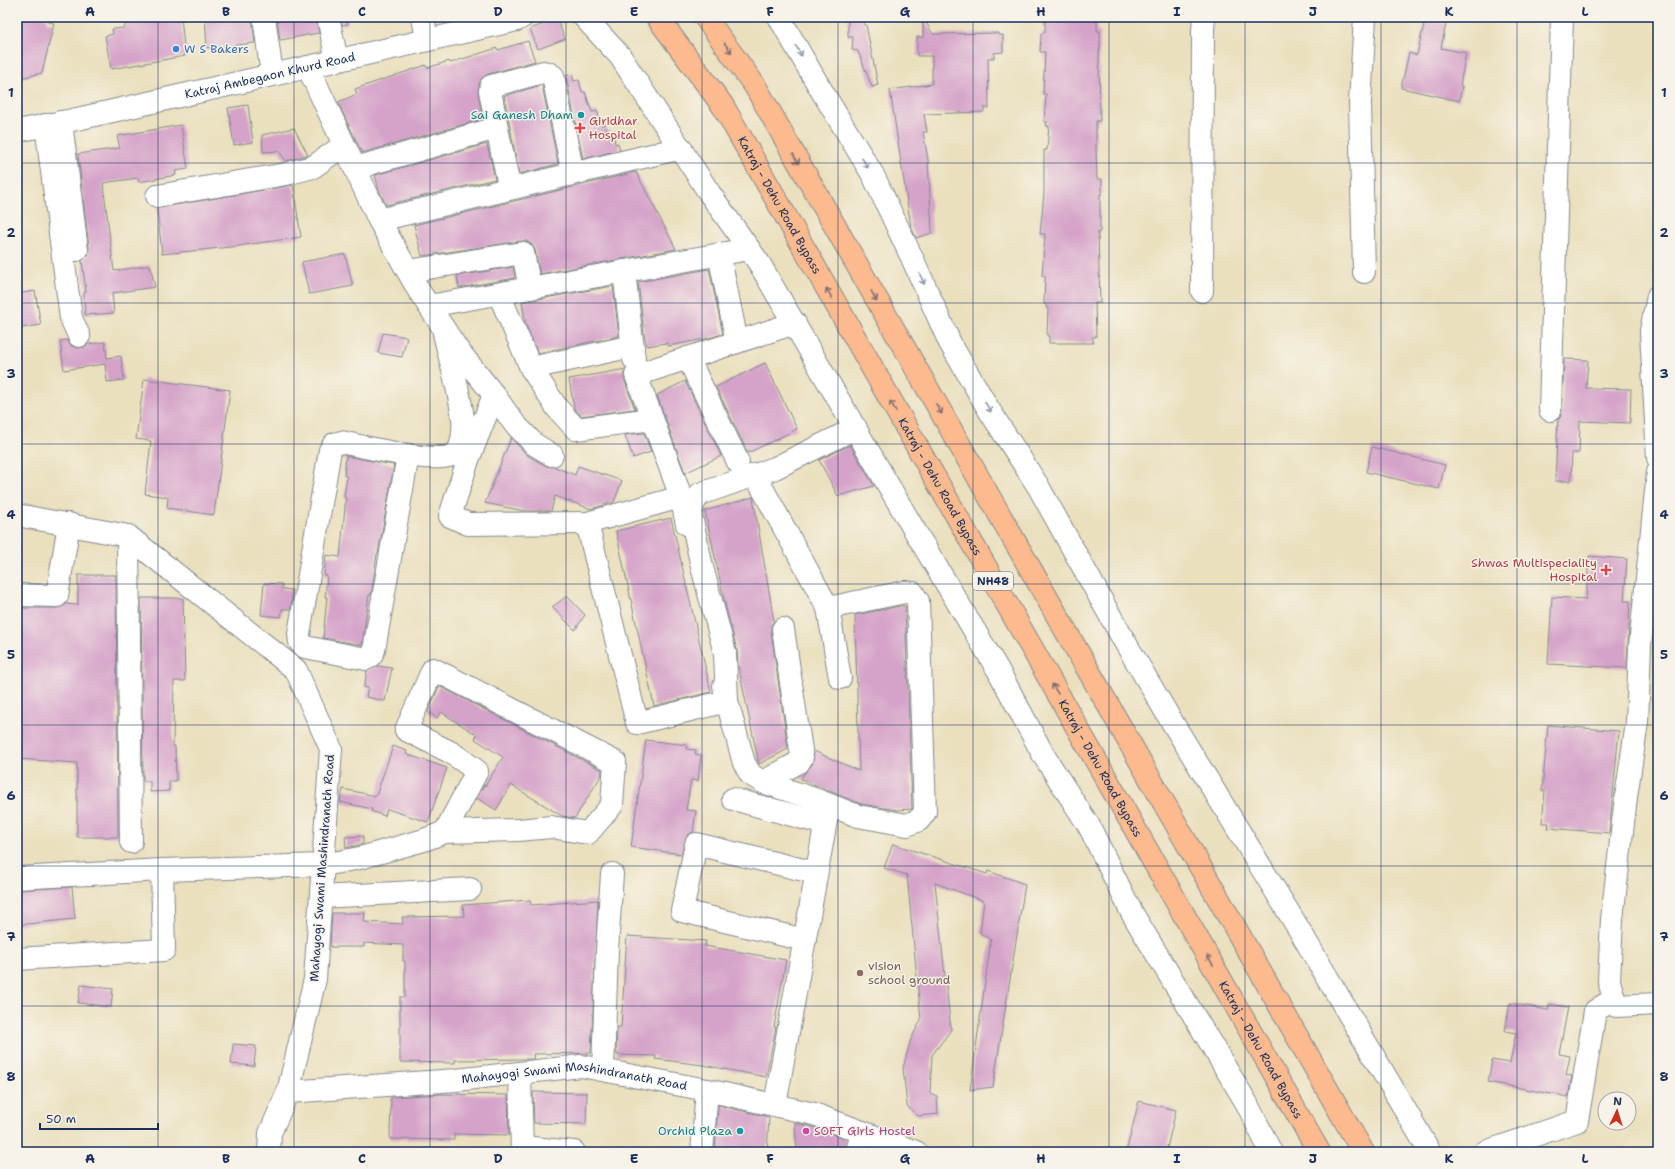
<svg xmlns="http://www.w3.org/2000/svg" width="1675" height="1169" font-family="'Shantell Sans',sans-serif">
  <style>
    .building { fill: #d5a3c9 }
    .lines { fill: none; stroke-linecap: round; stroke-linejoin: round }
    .minor-casing { stroke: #82888e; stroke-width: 24 }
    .highway-casing { stroke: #82888e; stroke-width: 24 }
    .minor { stroke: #fff; stroke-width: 22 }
    .highway { stroke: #fcba8e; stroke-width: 22 }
    .oneway { stroke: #806e74 }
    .oneway2 { stroke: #8d97ae }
    .grid { fill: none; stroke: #1b2f5e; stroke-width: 1; stroke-opacity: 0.55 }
    .shop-dot { fill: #3f7fe0; stroke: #f7f3e8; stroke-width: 1.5 }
    .culture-dot { fill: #0f9aa8; stroke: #f7f3e8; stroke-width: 1.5 }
    .health-dot { fill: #e0444e; stroke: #f7f3e8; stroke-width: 1.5 }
    .education-dot { fill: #8d6e63; stroke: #f7f3e8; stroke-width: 1.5 }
    .hotel-dot { fill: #d1479c; stroke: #f7f3e8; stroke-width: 1.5 }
    .labels { text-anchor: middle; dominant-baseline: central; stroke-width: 3; stroke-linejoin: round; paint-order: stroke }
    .shield { fill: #f7f3e8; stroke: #5d6a87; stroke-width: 1 }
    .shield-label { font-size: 11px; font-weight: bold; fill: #1b2f5e }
    .shop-label { font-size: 12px; fill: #366cbe; stroke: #f7f3e8; text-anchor: start }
    .street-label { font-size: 12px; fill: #1b2f5e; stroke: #f7f3e8 }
    .culture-label { font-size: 12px; fill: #0d838f; stroke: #f7f3e8; text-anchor: end }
    .health-label { font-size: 12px; fill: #be3a42; stroke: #f7f3e8; text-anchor: start }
    .education-label { font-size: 12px; fill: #785e54; stroke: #f7f3e8; text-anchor: start }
    .hotel-label { font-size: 12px; fill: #b23c85; stroke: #f7f3e8; text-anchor: start }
    .neatline { fill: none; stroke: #1b2f5e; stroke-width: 1.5 }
    .grid-label { font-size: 13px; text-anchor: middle; font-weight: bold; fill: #1b2f5e }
  </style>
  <rect width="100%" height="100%" fill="#f7f3e8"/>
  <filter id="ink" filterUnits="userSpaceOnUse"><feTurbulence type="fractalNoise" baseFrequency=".025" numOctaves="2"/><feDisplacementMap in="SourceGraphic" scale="8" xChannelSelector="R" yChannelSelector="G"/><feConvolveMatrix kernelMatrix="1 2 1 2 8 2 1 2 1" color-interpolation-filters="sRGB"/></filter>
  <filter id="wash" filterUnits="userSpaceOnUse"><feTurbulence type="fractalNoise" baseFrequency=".012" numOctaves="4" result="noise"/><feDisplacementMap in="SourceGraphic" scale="16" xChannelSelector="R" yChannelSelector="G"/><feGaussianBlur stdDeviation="0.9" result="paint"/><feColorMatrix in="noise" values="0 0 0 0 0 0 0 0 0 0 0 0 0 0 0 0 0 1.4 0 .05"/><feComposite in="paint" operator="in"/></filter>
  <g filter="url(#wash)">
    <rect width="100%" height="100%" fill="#eae0be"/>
    <g id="blocks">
      <path class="building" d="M 19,17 L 47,17 L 47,22 L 54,23 L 42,73 L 17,79 L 17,24 Z
        M 134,17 L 181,17 L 185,56 L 111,69 L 105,36 L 113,34 L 112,29 L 124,28 L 126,23 L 134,23 Z
        M 205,17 L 252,17 L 255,43 L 207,48 Z
        M 277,17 L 316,17 L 319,33 L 280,40 Z
        M 341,17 L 347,17 L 348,24 L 342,25 Z
        M 848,17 L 862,17 L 864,25 L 866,25 L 878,85 L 872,87 L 858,51 L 852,50 L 853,37 L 848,37 Z
        M 1045,17 L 1097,17 L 1097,31 L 1100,31 L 1100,50 L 1099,50 L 1100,121 L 1096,121 L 1096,148 L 1097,179 L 1102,179 L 1102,194 L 1100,194 L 1100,232 L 1098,232 L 1100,303 L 1095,303 L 1096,337 L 1092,337 L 1094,343 L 1049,343 L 1049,336 L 1047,336 L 1048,308 L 1046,308 L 1046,304 L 1044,304 L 1045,276 L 1042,276 L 1045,234 L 1040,234 L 1044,193 L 1044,150 L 1047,150 L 1049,126 L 1046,126 L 1047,122 L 1044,122 L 1046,94 L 1043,94 L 1045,52 L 1040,52 L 1041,34 L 1045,32 Z
        M 923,18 L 933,34 L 998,33 L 998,35 L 1003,35 L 1003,52 L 994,53 L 994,58 L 988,58 L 989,108 L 984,108 L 984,112 L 924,114 L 927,132 L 923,132 L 928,160 L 932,233 L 916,238 L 911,227 L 890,90 L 932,84 L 932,56 L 917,56 L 917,37 L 923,37 Z
        M 557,19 L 565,39 L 538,49 L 530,29 Z
        M 1425,20 L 1446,24 L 1441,48 L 1466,53 L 1460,85 L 1462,86 L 1459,101 L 1401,88 L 1409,53 L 1417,55 Z
        M 528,41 L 535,61 L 488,74 L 482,78 L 479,84 L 478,93 L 483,119 L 362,153 L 338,102 L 357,94 L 355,89 L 426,65 L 427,68 L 449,61 L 450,63 L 497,48 L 498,50 Z
        M 572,74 L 574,81 L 579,80 L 582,92 L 585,92 L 592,112 L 597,111 L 602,125 L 605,124 L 607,131 L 609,130 L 611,138 L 614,137 L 615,144 L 618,143 L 620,150 L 583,159 L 566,76 Z
        M 542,85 L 558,164 L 519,174 L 504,96 Z
        M 248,105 L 253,142 L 234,145 L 228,108 Z
        M 181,125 L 188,169 L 175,171 L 176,175 L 139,182 L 138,178 L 103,183 L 114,271 L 150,265 L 155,287 L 112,293 L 114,313 L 85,315 L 84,293 L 86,292 L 82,261 L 88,255 L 89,248 L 78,154 L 120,148 L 117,136 Z
        M 294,128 L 308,155 L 286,161 L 279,151 L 263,152 L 262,135 Z
        M 487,144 L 495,179 L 386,205 L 379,190 L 375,175 Z
        M 636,172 L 676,249 L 540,274 L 535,250 L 532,245 L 527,241 L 521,241 L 422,256 L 414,225 Z
        M 293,185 L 301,237 L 231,247 L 162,254 L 157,208 Z
        M 345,254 L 353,286 L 309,294 L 302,262 Z
        M 513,267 L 515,278 L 459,288 L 457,276 Z
        M 709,269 L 723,334 L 705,339 L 668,346 L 667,343 L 647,346 L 644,334 L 638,282 Z
        M 613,286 L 619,336 L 538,353 L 526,325 L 522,302 Z
        M 35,291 L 41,325 L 21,328 L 17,305 L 17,294 Z
        M 383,333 L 407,337 L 402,357 L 378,353 Z
        M 67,340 L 71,346 L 78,348 L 84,347 L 89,344 L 105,342 L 107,358 L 121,356 L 124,380 L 107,382 L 105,364 L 64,370 L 60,341 Z
        M 1564,359 L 1588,360 L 1586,388 L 1631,389 L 1630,423 L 1580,421 L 1579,453 L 1572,453 L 1571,481 L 1555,481 L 1558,419 L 1560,418 L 1562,410 Z
        M 765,363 L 797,429 L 748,453 L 716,387 Z
        M 626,369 L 624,373 L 624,379 L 635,409 L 581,416 L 574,408 L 569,379 Z
        M 144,379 L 230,390 L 214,515 L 167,508 L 168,497 L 145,494 L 151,441 L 136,439 Z
        M 685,381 L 721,456 L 685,473 L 657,395 Z
        M 644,433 L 651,452 L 633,458 L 625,435 Z
        M 511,438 L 527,455 L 546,466 L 555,467 L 575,475 L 578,466 L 622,481 L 614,502 L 591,509 L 555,496 L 551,511 L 524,511 L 485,503 Z
        M 850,445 L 874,486 L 838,496 L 819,460 Z
        M 1372,447 L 1445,465 L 1439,489 L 1366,472 Z
        M 346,456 L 394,465 L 378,554 L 377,554 L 371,595 L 369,595 L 362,645 L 323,638 L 327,597 L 325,597 L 327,576 L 324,575 L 326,555 L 340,557 L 346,498 L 344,497 L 347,476 L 344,476 Z
        M 753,497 L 774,621 L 771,625 L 771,631 L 788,749 L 759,764 L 738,665 L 737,650 L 726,608 L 705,511 Z
        M 671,518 L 711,692 L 654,706 L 616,531 Z
        M 1589,556 L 1627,559 L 1624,601 L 1630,601 L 1627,668 L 1548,664 L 1552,597 L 1586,599 Z
        M 78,575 L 116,575 L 118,837 L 77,837 L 77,763 L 17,759 L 17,608 L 57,608 L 62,607 L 66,604 L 78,605 Z
        M 264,583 L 282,584 L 282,589 L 292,590 L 291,609 L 282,609 L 281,617 L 261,615 Z
        M 567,596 L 585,615 L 575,630 L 552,607 Z
        M 141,598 L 183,598 L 185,681 L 174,681 L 173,746 L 175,746 L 176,781 L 169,781 L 169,791 L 150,792 L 150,781 L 143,781 Z
        M 900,606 L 905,606 L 912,809 L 897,810 L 861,804 L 801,779 L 804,774 L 813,763 L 814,751 L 859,771 L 855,615 Z
        M 378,666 L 392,668 L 385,701 L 366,697 L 368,688 L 364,687 L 367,671 Z
        M 439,686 L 602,770 L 601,776 L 575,818 L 562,816 L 511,785 L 496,810 L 477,798 L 484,785 L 485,786 L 503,757 L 475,739 L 477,735 L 441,712 L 437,718 L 428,712 Z
        M 1548,725 L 1619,731 L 1609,833 L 1548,828 L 1549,823 L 1542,823 L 1545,791 L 1542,791 Z
        M 646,740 L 687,745 L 686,749 L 696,750 L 695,754 L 701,755 L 698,781 L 691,780 L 686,810 L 696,811 L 693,832 L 687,836 L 681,854 L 631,847 Z
        M 393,746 L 407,751 L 406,754 L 447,768 L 428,822 L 387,809 L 385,816 L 371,811 L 372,809 L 340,802 L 343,789 L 376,796 Z
        M 363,836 L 363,844 L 346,848 L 345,837 Z
        M 893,844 L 987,874 L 988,871 L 1025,884 L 993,1087 L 970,1090 L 991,940 L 980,933 L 984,901 L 935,883 L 951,1030 L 932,1055 L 930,1093 L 937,1096 L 938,1114 L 918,1116 L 907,1106 L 903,1068 L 911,1039 L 921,1020 L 907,875 L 884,868 Z
        M 72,887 L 75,919 L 17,925 L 17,890 Z
        M 530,900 L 531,905 L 598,900 L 591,1053 L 533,1054 L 534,1059 L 527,1059 L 455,1060 L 455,1063 L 400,1062 L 400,997 L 405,997 L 405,961 L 403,961 L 403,945 L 364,943 L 364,947 L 330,947 L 332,913 L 365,913 L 364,922 L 403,924 L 402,917 L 464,916 L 463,905 Z
        M 627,936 L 706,941 L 705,946 L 786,960 L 774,1027 L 776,1027 L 766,1077 L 703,1065 L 655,1059 L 656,1056 L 617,1055 L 617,1052 L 616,1053 L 617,1027 L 621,1027 Z
        M 81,985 L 113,989 L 111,1007 L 78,1003 Z
        M 1510,1003 L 1548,1010 L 1549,1004 L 1568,1007 L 1559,1054 L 1570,1056 L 1566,1075 L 1572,1076 L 1568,1097 L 1488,1082 L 1492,1060 L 1510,1063 L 1516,1033 L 1505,1031 Z
        M 233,1044 L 256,1046 L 254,1066 L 231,1064 Z
        M 533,1092 L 587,1093 L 586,1124 L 534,1123 Z
        M 442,1094 L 508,1095 L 509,1135 L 454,1134 L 454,1140 L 390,1139 L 391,1097 Z
        M 1139,1101 L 1176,1110 L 1166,1152 L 1126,1152 Z
        M 718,1105 L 769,1117 L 767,1152 L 715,1152 Z
        M 795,1123 L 810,1126 L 846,1139 L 842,1152 L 797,1152 Z"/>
    </g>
  </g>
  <g filter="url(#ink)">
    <use href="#blocks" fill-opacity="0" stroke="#82888e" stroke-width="1"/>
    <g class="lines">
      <defs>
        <g id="minor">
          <path d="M 264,17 L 272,75"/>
          <path d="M 328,17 L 337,61"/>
          <path d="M 423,17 L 427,40"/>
          <path d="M 584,17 L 620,56 L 710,194 L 759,263 L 912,526 L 998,670 L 1044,756 L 1089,826 L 1132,913 L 1246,1102 L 1271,1152"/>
          <path d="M 779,17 L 820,88 L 873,175 L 913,260 L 950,343 L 989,410 L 1038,486 L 1122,637 L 1169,717 L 1297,926 L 1430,1152"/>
          <path d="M 308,67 L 379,220 L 419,291 L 458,350 L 494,395 L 514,423 L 534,444 L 552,455"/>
          <path d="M 61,122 L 77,250"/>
          <path d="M 46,125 L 71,318 L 79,336"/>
          <path d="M 497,128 L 490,91 L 491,86 L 543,72 L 548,73 L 553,76 L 571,164"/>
          <path id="s1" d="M 17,131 L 77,119 L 517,20 L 522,17"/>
          <path d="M 355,168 L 497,128 L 507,176"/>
          <path d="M 157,196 L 286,174 L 313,167 L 344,145"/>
          <path d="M 379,220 L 681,148"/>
          <path d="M 719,254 L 737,342"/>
          <path d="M 408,271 L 523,253 L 530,288"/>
          <path d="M 624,271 L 634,359"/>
          <path d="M 1364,272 L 1360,103 L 1365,17"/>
          <path d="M 1202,291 L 1203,30 L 1204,17"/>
          <path d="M 499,294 L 531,368 L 557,408 L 576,429 L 652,419"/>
          <path d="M 1658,296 L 1651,331 L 1658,458"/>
          <path d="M 429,306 L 749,249"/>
          <path d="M 688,358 L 738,462"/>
          <path d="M 531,368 L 633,346"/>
          <path d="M 494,395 L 468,460 L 450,516 L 468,524 L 587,523"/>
          <path d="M 1550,410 L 1562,17"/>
          <path d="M 408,455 L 374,650 L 371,656 L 366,659 L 305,647 L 300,642 L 299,634 L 330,450 L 334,444 L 341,442 C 361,446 442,466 456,453 C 463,446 464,427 463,418 C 459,389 449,357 443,328"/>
          <path d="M 1658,472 L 1640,646 L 1637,723 L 1626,797 L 1612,919 L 1609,981 L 1616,1006 L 1658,1004"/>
          <path d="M 755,475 L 828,608"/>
          <path d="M 681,497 L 587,523 L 637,723 L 727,701 L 724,686"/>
          <path d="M 17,515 L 128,536 L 296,670 L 331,749 L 315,979 L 288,1092 L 270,1133 L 269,1152"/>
          <path d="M 687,524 L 681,497 L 636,375 L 795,323"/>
          <path d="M 128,536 L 131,842"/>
          <path d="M 17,595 L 57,596 L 69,524"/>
          <path d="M 840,678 L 828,608 L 905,592 L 913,593 L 918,601 L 925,812 L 919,820 L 907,825 L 858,816 L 817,800 L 763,782 L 751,775 L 744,763 L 727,701 L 725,653 L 702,567 L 691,516 L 693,504 L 700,494 L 775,468 L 856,428"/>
          <path d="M 763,782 L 799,762 L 802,757 L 783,629"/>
          <path d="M 733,799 L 825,824"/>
          <path d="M 17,878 L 162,870 L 323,865 L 360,858 L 424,840 L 445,832 L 477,771 L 452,753 L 406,730 L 433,669 L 615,762 L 612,805 L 588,833 L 551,827 L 518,830 L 445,832"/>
          <path d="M 321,897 L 470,889"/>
          <path d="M 805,940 L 682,911 L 696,844 L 816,873"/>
          <path d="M 17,959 L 164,950 L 162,870"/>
          <path d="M 603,1070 L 607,950 L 612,874"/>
          <path d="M 520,1073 L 522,1152"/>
          <path id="s2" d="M 288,1092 L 456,1080 L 581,1066 L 707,1090 L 814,1114 L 916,1152"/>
          <path d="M 775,1105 L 827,815"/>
          <path d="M 522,1147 L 574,1152"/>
          <path d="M 702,1152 L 707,1090"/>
          <path d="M 857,1152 L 862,1132"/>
          <path d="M 1485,1152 L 1577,1121 L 1595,1011 L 1614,999"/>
        </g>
        <g id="highway">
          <path id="s3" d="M 657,17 L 723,106 L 1319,1152"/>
          <path d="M 705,17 L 755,86 L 1363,1152"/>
        </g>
      </defs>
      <use href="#minor" class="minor-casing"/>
      <use href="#highway" class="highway-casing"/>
      <use href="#minor" class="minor"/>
      <use href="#highway" class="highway"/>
    </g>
    <defs><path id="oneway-shaft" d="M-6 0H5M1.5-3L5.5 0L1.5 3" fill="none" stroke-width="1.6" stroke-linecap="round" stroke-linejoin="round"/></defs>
    <g class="oneway">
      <use href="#oneway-shaft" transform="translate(728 48) rotate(54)"/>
      <use href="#oneway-shaft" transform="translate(796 159) rotate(61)"/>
      <use href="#oneway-shaft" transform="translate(829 293) rotate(-120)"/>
      <use href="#oneway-shaft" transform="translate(874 296) rotate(60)"/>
      <use href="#oneway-shaft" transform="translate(893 406) rotate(-120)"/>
      <use href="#oneway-shaft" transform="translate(939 409) rotate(60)"/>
      <use href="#oneway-shaft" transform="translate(1055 689) rotate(-120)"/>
      <use href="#oneway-shaft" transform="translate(1210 960) rotate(-120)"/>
    </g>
    <g class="oneway2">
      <use href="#oneway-shaft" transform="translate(799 51) rotate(60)"/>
      <use href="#oneway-shaft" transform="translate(865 163) rotate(59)"/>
      <use href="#oneway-shaft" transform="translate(922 279) rotate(66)"/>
      <use href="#oneway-shaft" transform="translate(988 407) rotate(59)"/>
    </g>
  </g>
  <path class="grid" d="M 158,17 L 158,1152M 294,17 L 294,1152M 430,17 L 430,1152M 566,17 L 566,1152M 702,17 L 702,1152M 838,17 L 838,1152M 973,17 L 973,1152M 1109,17 L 1109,1152M 1245,17 L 1245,1152M 1381,17 L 1381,1152M 1517,17 L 1517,1152M 17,163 L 1658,163M 17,303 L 1658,303M 17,444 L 1658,444M 17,584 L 1658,584M 17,725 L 1658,725M 17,866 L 1658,866M 17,1006 L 1658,1006"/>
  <circle class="shop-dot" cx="176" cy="49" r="4"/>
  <g class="culture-dot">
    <circle cx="581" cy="115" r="4"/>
    <circle cx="740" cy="1131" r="4"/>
  </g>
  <g class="health-dot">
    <path d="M578 122h4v4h4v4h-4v4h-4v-4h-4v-4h4z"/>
    <path d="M1604 564h4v4h4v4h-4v4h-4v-4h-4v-4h4z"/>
  </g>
  <circle class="education-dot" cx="860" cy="973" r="4"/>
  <circle class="hotel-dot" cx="806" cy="1131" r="4"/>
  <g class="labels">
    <rect class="shield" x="973" y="572" width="40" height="18" rx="3"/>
    <g class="shield-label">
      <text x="993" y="581">NH48</text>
    </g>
    <g class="shop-label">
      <text x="184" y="49">W S Bakers</text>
    </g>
    <g class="street-label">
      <text stroke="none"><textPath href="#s1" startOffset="259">Katraj Ambegaon Khurd Road</textPath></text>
      <text stroke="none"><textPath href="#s3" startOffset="225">Katraj - Dehu Road Bypass</textPath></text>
      <text stroke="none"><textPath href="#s3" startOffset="549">Katraj - Dehu Road Bypass</textPath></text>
      <text stroke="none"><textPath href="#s3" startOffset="873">Katraj - Dehu Road Bypass</textPath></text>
      <text transform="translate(322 868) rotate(-86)">Mahayogi Swami Mashindranath Road</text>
      <text stroke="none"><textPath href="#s3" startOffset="1197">Katraj - Dehu Road Bypass</textPath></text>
      <text stroke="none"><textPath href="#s2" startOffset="288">Mahayogi Swami Mashindranath Road</textPath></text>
    </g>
    <g class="culture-label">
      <text x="573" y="115">Sai Ganesh Dham</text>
      <text x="732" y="1131">Orchid Plaza</text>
    </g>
    <g class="health-label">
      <text x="589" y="121">Giridhar<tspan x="589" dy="14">Hospital</tspan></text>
      <text x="1597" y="563" text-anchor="end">Shwas Multispeciality<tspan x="1597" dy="14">Hospital</tspan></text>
    </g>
    <g class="education-label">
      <text x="868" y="966">vision<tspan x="868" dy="14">school ground</tspan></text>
    </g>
    <g class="hotel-label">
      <text x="814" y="1131">SOFT Girls Hostel</text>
    </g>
  </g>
  <rect width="1675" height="1169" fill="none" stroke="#f7f3e8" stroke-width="44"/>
  <g transform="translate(1617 1111) rotate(4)"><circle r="19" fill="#f7f3e8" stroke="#9fa5b1"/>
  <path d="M0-3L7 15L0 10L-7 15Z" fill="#c8321e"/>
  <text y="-6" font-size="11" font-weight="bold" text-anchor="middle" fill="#1b2f5e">N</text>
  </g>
  <path d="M40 1123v6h118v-6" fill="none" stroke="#1b2f5e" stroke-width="2"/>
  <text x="46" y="1123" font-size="12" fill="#1b2f5e" stroke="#f7f3e8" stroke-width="3" paint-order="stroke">50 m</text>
  <rect x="22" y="22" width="1631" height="1125" class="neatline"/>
  <g class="grid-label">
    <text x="90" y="16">A</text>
    <text x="226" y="16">B</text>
    <text x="362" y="16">C</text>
    <text x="498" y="16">D</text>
    <text x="634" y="16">E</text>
    <text x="770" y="16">F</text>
    <text x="905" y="16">G</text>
    <text x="1041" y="16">H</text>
    <text x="1177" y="16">I</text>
    <text x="1313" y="16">J</text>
    <text x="1449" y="16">K</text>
    <text x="1585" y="16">L</text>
    <text x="11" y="97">1</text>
    <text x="1664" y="97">1</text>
    <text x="11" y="237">2</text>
    <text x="1664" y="237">2</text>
    <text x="11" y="378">3</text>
    <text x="1664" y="378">3</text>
    <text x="11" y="519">4</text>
    <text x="1664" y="519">4</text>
    <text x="11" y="659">5</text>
    <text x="1664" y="659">5</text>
    <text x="11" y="800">6</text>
    <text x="1664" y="800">6</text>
    <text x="11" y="941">7</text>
    <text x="1664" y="941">7</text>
    <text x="11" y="1081">8</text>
    <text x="1664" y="1081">8</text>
    <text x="90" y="1163">A</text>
    <text x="226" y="1163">B</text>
    <text x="362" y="1163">C</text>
    <text x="498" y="1163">D</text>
    <text x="634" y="1163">E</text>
    <text x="770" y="1163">F</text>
    <text x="905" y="1163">G</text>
    <text x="1041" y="1163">H</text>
    <text x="1177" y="1163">I</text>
    <text x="1313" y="1163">J</text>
    <text x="1449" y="1163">K</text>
    <text x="1585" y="1163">L</text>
  </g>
</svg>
